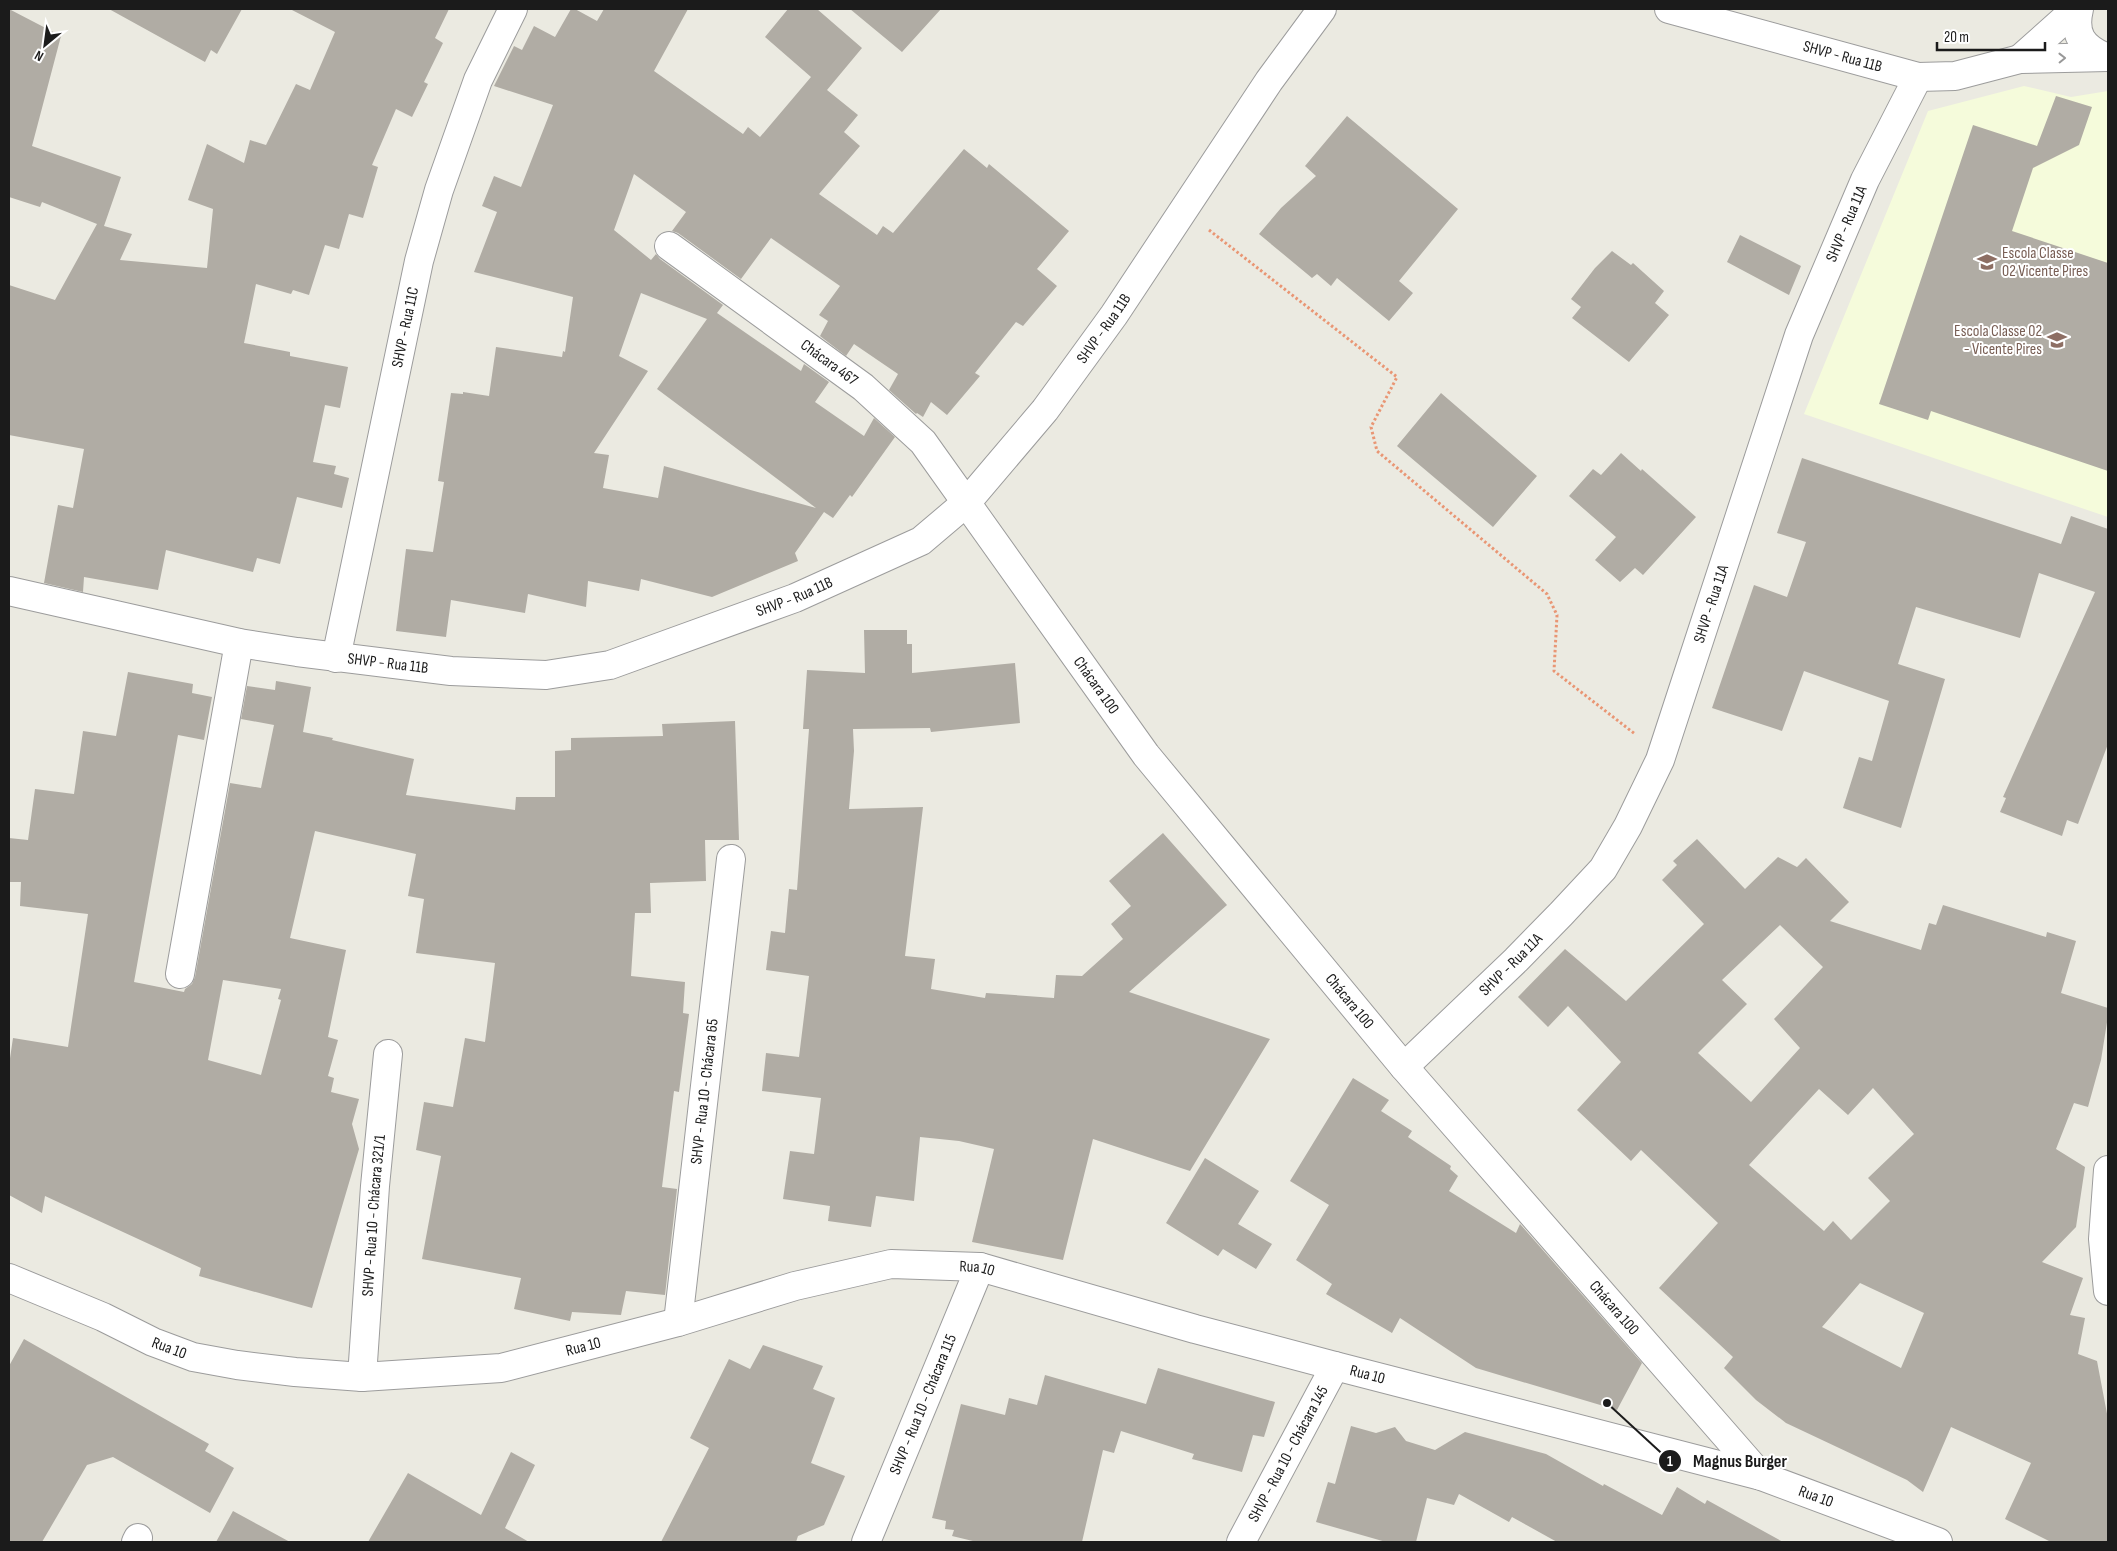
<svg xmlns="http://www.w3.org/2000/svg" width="2117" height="1551" font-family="'Sofia Sans Condensed',sans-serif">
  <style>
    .education { fill: #f5fbdb }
    .building { fill: #b0aca4; fill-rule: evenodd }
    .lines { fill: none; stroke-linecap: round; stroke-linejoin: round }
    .minor-casing { stroke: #9c9c9c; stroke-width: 30 }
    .tertiary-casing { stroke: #9c9c9c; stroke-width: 30 }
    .path { stroke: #e99674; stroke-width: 3; stroke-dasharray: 2.5 2.5; stroke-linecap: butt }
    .minor { stroke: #fff; stroke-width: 28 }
    .tertiary { stroke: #fff; stroke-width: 28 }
    .oneway { stroke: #989898 }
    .labels { text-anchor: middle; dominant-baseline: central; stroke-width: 4; stroke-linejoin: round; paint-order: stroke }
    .street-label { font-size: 16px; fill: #1b1b1b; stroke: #fff }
    .education-label { font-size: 16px; fill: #785e54; stroke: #fff; text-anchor: start }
    .leader { fill: none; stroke: #1b1b1b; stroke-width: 2 }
    .callout-dot { fill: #1b1b1b; stroke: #fff; stroke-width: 2 }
    .mark-label { font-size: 15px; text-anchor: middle; font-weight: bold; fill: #fff }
    .callout-label { font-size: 18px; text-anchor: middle; font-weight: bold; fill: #1b1b1b; stroke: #fff; stroke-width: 4; stroke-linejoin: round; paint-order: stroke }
  </style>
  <rect width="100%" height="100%" fill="#ebeae1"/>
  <path class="education" d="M 2024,86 L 2071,97 L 2108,91 L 2108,517 L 1804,414 L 1928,111 Z"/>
  <path class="building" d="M 9,9 L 61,36 L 32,146 L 121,177 L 104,226 L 132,234 L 120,260 L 207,268 L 213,209 L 188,200 L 207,144 L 244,163 L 250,140 L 266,145 L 296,84 L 310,90 L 335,32 L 290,9 L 449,9 L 435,38 L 443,43 L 424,82 L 428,84 L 412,117 L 396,109 L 372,165 L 378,167 L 363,218 L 349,214 L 339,249 L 325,245 L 309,295 L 293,290 L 291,294 L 256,284 L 244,343 L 290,352 L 290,356 L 348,367 L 340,408 L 325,405 L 313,462 L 336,466 L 334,474 L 349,478 L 342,508 L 297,497 L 280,564 L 257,558 L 253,572 L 166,550 L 158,590 L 84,577 L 83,592 L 44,583 L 58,505 L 73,508 L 84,449 L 9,435 L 9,285 L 55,300 L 97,224 L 42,202 L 40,207 L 9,197 Z
    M 109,9 L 242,9 L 217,54 L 211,50 L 205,62 Z
    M 571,9 L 575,9 L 597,21 L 604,9 L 688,9 L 654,71 L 743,134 L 748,127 L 760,137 L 811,77 L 765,37 L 788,9 L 817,9 L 862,48 L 827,90 L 858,115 L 844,132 L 860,146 L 819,194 L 877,235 L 883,226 L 893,233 L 964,149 L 987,168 L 989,164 L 1069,231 L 1037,269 L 1057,286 L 1023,326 L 1016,322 L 975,373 L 980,376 L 947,415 L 931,402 L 923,417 L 917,413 L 916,414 L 889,390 L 898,374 L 854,344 L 846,356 L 820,336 L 828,321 L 819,315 L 840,286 L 771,238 L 741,279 L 678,233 L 672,231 L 686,212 L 634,174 L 614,230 L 651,260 L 656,254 L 660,259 L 723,305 L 717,313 L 801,371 L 804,364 L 829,382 L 815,402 L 864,436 L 874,418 L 895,437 L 852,497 L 850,495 L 833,518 L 824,512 L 795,553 L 798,561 L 712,597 L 641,579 L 639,591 L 588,581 L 586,607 L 528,594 L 525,613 L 451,600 L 446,637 L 396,631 L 406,549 L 433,552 L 444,482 L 438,481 L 451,393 L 463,394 L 463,392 L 489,396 L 496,347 L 562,357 L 563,351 L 565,352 L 573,297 L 474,272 L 497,212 L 482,206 L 494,176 L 521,187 L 553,105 L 494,86 L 514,46 L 522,50 L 534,26 L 555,37 ZM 641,293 L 707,319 L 657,389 L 816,508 L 664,466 L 658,498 L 603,488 L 609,455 L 594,453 L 648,371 L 619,356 Z
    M 850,9 L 941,9 L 902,52 Z
    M 2056,96 L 2092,107 L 2079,145 L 2033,168 L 2012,231 L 2108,263 L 2108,471 L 1931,411 L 1928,420 L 1879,404 L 1973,125 L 2037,146 Z
    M 1347,116 L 1458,209 L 1399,281 L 1413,293 L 1389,321 L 1337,278 L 1331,286 L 1317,274 L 1312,278 L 1259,234 L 1281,208 L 1316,176 L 1305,166 Z
    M 1740,235 L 1801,266 L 1789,295 L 1727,262 Z
    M 1612,251 L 1631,265 L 1633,263 L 1664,291 L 1655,303 L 1669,315 L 1629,362 L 1572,318 L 1581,307 L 1571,299 L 1595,268 Z
    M 1441,393 L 1537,476 L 1493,527 L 1397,446 Z
    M 1621,453 L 1641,471 L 1642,469 L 1696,517 L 1643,575 L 1635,568 L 1620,582 L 1595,560 L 1616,537 L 1569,496 L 1593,469 L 1601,475 Z
    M 1802,458 L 2061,544 L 2071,516 L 2108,529 L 2108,744 L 2078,824 L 2067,820 L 2062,836 L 2000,812 L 2006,798 L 2003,797 L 2095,592 L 2039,573 L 2020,638 L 1916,607 L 1898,664 L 1945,679 L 1901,828 L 1843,808 L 1859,757 L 1872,761 L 1889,701 L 1804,671 L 1782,731 L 1712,708 L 1754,585 L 1787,597 L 1806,542 L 1777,533 Z
    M 864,630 L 907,630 L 907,644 L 912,644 L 912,673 L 1015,663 L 1020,723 L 931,732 L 930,728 L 853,729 L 854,751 L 849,809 L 923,807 L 905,956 L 935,959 L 931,989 L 985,998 L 986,993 L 1054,998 L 1056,975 L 1082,976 L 1123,939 L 1111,924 L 1131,906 L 1109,881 L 1163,833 L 1227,905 L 1129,992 L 1270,1039 L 1190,1171 L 1093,1139 L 1063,1260 L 972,1242 L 994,1149 L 959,1141 L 920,1137 L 914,1201 L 876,1196 L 871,1227 L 828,1221 L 830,1206 L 783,1199 L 790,1151 L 814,1154 L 821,1098 L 762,1091 L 766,1053 L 799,1057 L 809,976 L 766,970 L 771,931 L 785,933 L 789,889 L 797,890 L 809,729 L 803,729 L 807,670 L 865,673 Z
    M 128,672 L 193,684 L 192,693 L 212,697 L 204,740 L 178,735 L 134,982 L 184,992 L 185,989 L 192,984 L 195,977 L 230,783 L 261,788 L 274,725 L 241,719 L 247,686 L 275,690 L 276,681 L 311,687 L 303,732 L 333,738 L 332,740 L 414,759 L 406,795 L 515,810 L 516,797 L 555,797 L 555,751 L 571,750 L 571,738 L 663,736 L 662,724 L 735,721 L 739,840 L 705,840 L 706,881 L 650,883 L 651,913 L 635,913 L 631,976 L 685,982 L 683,1013 L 689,1014 L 679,1092 L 674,1091 L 662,1187 L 677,1189 L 665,1295 L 626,1291 L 621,1315 L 572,1312 L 570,1321 L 514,1309 L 521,1278 L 422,1259 L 441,1156 L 416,1150 L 424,1102 L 453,1107 L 465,1038 L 485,1042 L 495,963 L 416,953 L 424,899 L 408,896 L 416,854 L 315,831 L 290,938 L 346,950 L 328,1037 L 338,1040 L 328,1076 L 334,1078 L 331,1092 L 359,1099 L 352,1124 L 359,1149 L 312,1308 L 199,1276 L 201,1268 L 45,1196 L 42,1213 L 9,1195 L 9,1065 L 13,1038 L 68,1047 L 88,914 L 20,906 L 21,882 L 9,882 L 9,838 L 28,840 L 35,789 L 74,794 L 83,731 L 116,736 ZM 223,980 L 281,989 L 278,999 L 281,1000 L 261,1075 L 208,1060 Z
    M 1697,839 L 1745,889 L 1778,857 L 1797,867 L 1806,858 L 1849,902 L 1830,921 L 1921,950 L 1929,923 L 1936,925 L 1943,905 L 2046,937 L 2047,932 L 2076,941 L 2061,993 L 2108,1008 L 2108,1016 L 2101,1060 L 2088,1107 L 2074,1103 L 2056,1149 L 2085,1167 L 2076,1227 L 2042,1262 L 2083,1278 L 2070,1315 L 2085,1318 L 2078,1354 L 2097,1361 L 2108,1419 L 2108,1542 L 2051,1542 L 2005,1519 L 2031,1463 L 1951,1427 L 1923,1492 L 1907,1480 L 1786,1423 L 1756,1400 L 1724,1368 L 1733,1357 L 1659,1288 L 1718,1223 L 1641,1150 L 1631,1161 L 1577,1110 L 1621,1062 L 1568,1006 L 1548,1027 L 1518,997 L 1565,949 L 1626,1001 L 1704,924 L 1662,880 L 1677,865 L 1673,861 ZM 1780,925 L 1823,967 L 1774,1019 L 1800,1048 L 1751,1102 L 1698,1053 L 1747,1004 L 1722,980 ZM 1873,1088 L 1914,1134 L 1868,1178 L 1890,1201 L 1851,1240 L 1833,1221 L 1824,1231 L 1749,1165 L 1819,1089 L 1848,1115 ZM 1860,1283 L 1924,1313 L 1901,1368 L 1822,1327 Z
    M 1353,1078 L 1389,1100 L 1381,1111 L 1412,1131 L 1408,1137 L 1451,1166 L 1450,1169 L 1458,1176 L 1449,1191 L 1516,1233 L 1520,1224 L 1642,1363 L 1617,1410 L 1476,1368 L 1400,1318 L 1392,1333 L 1326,1294 L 1332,1284 L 1296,1260 L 1329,1205 L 1290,1181 Z
    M 1205,1158 L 1259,1191 L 1238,1224 L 1272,1244 L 1256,1269 L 1223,1249 L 1218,1256 L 1166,1223 Z
    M 24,1339 L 209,1444 L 205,1451 L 234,1468 L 210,1513 L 113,1457 L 87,1465 L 42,1542 L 9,1542 L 9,1366 Z
    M 763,1345 L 823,1366 L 813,1389 L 835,1398 L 811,1463 L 845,1476 L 824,1525 L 798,1536 L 796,1542 L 661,1542 L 709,1448 L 690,1438 L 729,1359 L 750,1369 Z
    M 1158,1368 L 1275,1402 L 1264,1437 L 1253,1435 L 1242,1472 L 1192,1459 L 1194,1454 L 1121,1431 L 1114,1453 L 1103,1450 L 1082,1542 L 977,1542 L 952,1536 L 954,1530 L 945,1529 L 946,1521 L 932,1518 L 961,1404 L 1005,1415 L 1009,1398 L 1037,1405 L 1045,1375 L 1146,1404 Z
    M 1351,1426 L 1376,1433 L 1395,1427 L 1406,1441 L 1435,1450 L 1465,1432 L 1546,1454 L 1603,1486 L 1604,1484 L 1662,1515 L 1677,1487 L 1705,1504 L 1707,1500 L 1783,1542 L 1557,1542 L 1512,1517 L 1509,1522 L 1459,1494 L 1454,1505 L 1427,1498 L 1416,1542 L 1386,1542 L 1316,1522 L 1328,1482 L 1335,1484 Z
    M 511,1452 L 535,1465 L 505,1528 L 529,1542 L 368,1542 L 408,1473 L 481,1515 Z
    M 233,1511 L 290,1542 L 216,1542 Z"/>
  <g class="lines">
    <defs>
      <g id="minor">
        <path id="s1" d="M 1669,9 L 1918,77 L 1955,76 L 2020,59 L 2108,57"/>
        <path d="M 2079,9 C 2073,34 2082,47 2105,57"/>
        <path d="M 2020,59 L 2076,9"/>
        <path id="s2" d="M 669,246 L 863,387 L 923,442 L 1146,755 L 1404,1067 L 1761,1476"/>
        <path id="s3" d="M 9,591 L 239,643 L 297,652 L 451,671 L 546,675 L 610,665 L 795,598 L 921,541 L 967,502 L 1045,410 L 1114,315 L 1269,81 L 1322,9"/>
        <path id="s4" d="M 336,658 L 419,261 L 439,190 L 478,80 L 513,9"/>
        <path d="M 180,974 L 239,643"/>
        <path id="s5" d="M 1404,1067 L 1516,960 L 1561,914 L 1603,869 L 1628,826 L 1660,760 L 1799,335 L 1865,180 L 1918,77"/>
        <path d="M 2108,1170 L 2103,1239 L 2108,1291"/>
        <path id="s6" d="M 678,1322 L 731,859"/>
        <path id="s7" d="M 362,1377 L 375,1186 L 388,1054"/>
        <path d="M 136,1542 L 138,1538"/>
        <path id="s8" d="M 866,1542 L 980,1267"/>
        <path id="s9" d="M 1241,1542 L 1335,1366"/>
      </g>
      <g id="tertiary">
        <path id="s10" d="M 9,1278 L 103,1317 L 153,1342 L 193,1357 L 237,1365 L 295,1372 L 362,1377 L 501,1368 L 678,1322 L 795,1286 L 891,1264 L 980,1267 L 1195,1329 L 1335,1366 L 1761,1476 L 1938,1542"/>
      </g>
    </defs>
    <use href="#minor" class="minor-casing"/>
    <use href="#tertiary" class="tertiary-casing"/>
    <path class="path" d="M 1209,230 L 1397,377 L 1371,427 L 1377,451 L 1547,594 L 1557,615 L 1554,671 L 1635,734"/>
    <use href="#minor" class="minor"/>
    <use href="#tertiary" class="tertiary"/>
  </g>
  <defs><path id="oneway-chevron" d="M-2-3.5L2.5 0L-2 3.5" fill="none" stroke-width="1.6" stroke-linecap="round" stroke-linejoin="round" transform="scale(1.25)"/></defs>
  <use class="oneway" href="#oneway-chevron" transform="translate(2062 58) rotate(-1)"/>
  <defs>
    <symbol id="school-bare" viewBox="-9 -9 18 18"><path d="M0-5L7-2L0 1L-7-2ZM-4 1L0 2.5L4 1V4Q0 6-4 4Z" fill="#8d6e63" stroke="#fff" stroke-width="2.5" paint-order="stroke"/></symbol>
  </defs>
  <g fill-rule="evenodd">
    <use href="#school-bare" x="1973" y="248" width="28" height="28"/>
    <use href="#school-bare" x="2043" y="326" width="28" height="28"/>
  </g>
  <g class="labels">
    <g class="street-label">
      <text stroke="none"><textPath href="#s1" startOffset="180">SHVP - Rua 11B</textPath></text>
      <text stroke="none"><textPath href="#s5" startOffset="972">SHVP - Rua 11A</textPath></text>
      <text stroke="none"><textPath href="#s4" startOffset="338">SHVP - Rua 11C</textPath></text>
      <text stroke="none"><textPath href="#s3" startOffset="1226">SHVP - Rua 11B</textPath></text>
      <text stroke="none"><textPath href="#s2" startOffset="198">Chácara 467</textPath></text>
      <text stroke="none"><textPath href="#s3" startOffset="806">SHVP - Rua 11B</textPath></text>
      <text stroke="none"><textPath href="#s5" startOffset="568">SHVP - Rua 11A</textPath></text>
      <text stroke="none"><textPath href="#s3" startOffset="386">SHVP - Rua 11B</textPath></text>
      <text stroke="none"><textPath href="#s2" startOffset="620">Chácara 100</textPath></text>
      <text stroke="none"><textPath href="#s5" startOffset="148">SHVP - Rua 11A</textPath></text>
      <text stroke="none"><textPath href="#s2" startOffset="1025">Chácara 100</textPath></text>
      <text stroke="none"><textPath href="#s6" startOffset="232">SHVP - Rua 10 - Chácara 65</textPath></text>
      <text stroke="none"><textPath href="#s7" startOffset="162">SHVP - Rua 10 - Chácara 321/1</textPath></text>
      <text stroke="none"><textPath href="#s10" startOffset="1000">Rua 10</textPath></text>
      <text stroke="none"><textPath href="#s2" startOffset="1430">Chácara 100</textPath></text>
      <text stroke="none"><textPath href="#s10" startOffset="175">Rua 10</textPath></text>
      <text stroke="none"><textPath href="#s10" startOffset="595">Rua 10</textPath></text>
      <text stroke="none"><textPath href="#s10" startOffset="1405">Rua 10</textPath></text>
      <text stroke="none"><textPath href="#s8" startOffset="149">SHVP - Rua 10 - Chácara 115</textPath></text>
      <text stroke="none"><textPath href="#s9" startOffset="100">SHVP - Rua 10 - Chácara 145</textPath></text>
      <text stroke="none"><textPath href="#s10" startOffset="1870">Rua 10</textPath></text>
    </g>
    <g class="education-label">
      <text x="2002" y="253">Escola Classe<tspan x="2002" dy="18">02 Vicente Pires</tspan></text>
      <text x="2042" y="331" text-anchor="end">Escola Classe 02<tspan x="2042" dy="18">- Vicente Pires</tspan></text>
    </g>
  </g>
  <path class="leader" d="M1607 1403L1670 1461"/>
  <g class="callout-dot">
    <circle cx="1607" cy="1403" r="5"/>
    <circle cx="1670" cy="1461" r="12"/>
  </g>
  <g class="mark-label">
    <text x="1670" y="1466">1</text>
  </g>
  <g class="callout-label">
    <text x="1740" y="1467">Magnus Burger</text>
  </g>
  <rect width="2117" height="1551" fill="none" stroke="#1b1b1b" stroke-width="20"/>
  <g transform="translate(45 45) rotate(209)" stroke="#ffffff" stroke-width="4" paint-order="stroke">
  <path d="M0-4L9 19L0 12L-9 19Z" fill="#1b1b1b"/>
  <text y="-8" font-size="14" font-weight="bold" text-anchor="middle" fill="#1b1b1b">N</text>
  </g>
  <path d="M1937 42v8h108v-8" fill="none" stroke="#1b1b1b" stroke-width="2.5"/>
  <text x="1944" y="42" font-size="15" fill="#1b1b1b" stroke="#ffffff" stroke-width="4" paint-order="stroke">20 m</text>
</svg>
